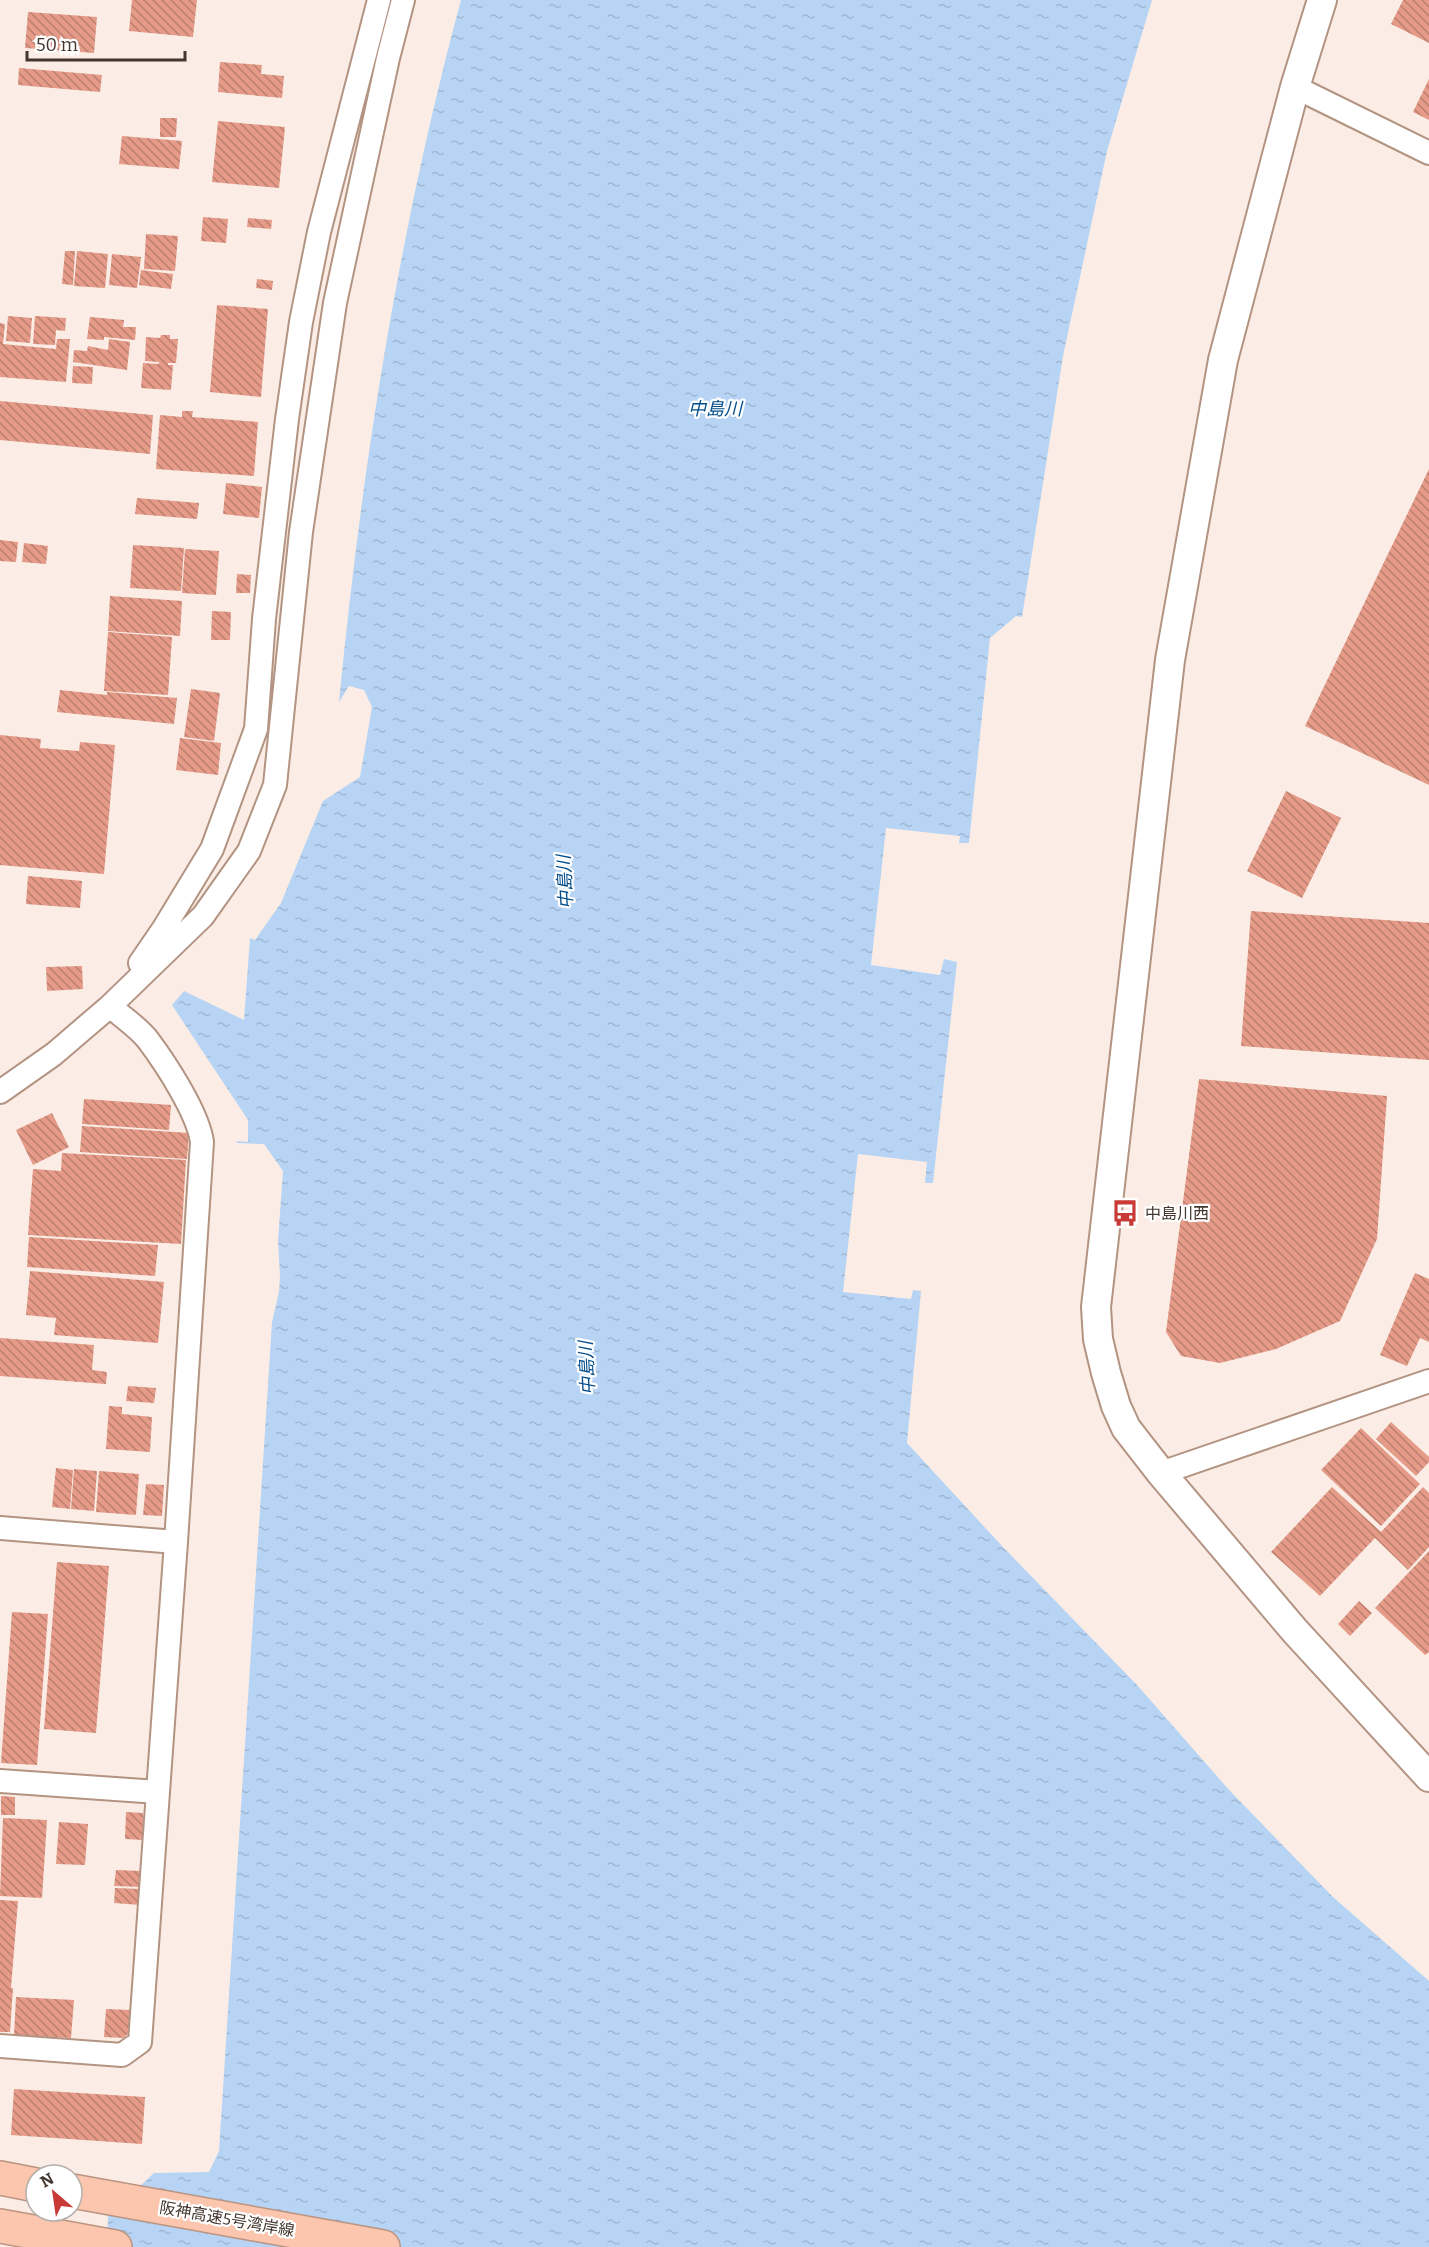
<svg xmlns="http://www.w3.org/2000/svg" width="1429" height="2247" font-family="Bitter,'Noto Sans JP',serif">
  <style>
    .water { fill: url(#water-ripples) }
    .building { fill: url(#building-back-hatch) }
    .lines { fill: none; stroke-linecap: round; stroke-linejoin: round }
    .minor-casing { stroke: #b39381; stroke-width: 26 }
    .tertiary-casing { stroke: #b39381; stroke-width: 32 }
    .motorway-casing { stroke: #bb9481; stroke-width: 36 }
    .minor { stroke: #fff; stroke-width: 22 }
    .tertiary { stroke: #fff; stroke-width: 28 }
    .motorway { stroke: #fbc6ad; stroke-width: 33 }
    .labels { text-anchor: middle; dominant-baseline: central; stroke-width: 4.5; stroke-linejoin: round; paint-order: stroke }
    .poi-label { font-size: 16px; fill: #44372f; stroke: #fff; text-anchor: start }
    .street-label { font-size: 16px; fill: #44372f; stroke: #fff }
    .water-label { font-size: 18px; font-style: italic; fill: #004c8b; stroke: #fff }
  </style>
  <defs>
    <pattern id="water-ripples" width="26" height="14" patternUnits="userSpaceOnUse" patternTransform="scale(1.5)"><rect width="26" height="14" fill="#b7d4f5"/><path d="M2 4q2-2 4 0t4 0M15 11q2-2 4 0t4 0" fill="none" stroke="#9fb7d2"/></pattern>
    <pattern id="building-back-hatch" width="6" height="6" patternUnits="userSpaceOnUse" patternTransform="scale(1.5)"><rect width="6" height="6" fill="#e59b88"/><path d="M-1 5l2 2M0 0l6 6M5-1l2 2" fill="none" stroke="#bb7f70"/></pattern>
  </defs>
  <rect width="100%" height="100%" fill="#fbede5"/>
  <path class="water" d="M 461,0 L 1152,0 L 1107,151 L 1063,356 L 1022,617 L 1016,616 L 990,638 L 969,843 L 959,843 L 960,836 L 886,828 L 871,965 L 940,975 L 944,959 L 957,962 L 933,1183 L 925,1183 L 927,1162 L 858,1154 L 843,1292 L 911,1299 L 913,1290 L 921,1291 L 907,1443 L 1002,1546 L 1137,1685 L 1230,1791 L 1333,1897 L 1429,1981 L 1429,2247 L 107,2247 L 108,2216 L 154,2173 L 209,2172 L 219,2151 L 272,1322 L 279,1292 L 280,1276 L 278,1240 L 283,1171 L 264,1144 L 237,1143 L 237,1141 L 248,1142 L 248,1120 L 172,1005 L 184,991 L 244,1020 L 250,938 L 255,940 L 281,903 L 323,801 L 360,777 L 372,707 L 364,690 L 349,686 L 339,702 C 362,466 399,229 461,0 Z"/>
  <path class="building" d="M 132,0 L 197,0 L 193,37 L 129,31 Z
    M 1403,0 L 1429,0 L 1429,43 L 1391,24 Z
    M 28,12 L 97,17 L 94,53 L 25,48 Z
    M 220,62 L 262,65 L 261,74 L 284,76 L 282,98 L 218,92 Z
    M 19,68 L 102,75 L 100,92 L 18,85 Z
    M 1429,79 L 1429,120 L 1413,112 Z
    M 160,118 L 177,118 L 176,137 L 160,137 Z
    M 218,121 L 285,127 L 279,188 L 212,182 Z
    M 122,136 L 182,141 L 179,169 L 119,164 Z
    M 203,217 L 228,219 L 226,243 L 201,241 Z
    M 248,218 L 272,220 L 271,229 L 247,227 Z
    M 146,234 L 178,236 L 175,271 L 144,269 Z
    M 65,251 L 75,251 L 73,285 L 62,284 Z
    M 77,251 L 108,254 L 105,288 L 74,286 Z
    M 112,254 L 141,257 L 137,288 L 109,285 Z
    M 141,270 L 173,274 L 171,289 L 139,285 Z
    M 257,279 L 273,281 L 272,290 L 256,288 Z
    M 217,305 L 268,309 L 261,397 L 210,392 Z
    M 8,316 L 32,318 L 30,343 L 6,341 Z
    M 35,316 L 66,318 L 65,331 L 56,330 L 55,345 L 33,344 Z
    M 90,317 L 124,320 L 123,327 L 136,327 L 135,340 L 104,337 L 104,340 L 87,339 Z
    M 0,323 L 5,324 L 3,344 L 56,349 L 57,339 L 70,339 L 66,382 L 0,377 Z
    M 161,335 L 170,335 L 170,339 L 178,339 L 176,363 L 168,363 L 168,365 L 173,365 L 171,390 L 141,388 L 143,363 L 159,364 L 159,362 L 145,361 L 146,337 L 160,338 Z
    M 109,339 L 130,342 L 127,370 L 73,362 L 74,350 L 87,351 L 88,346 L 108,350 Z
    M 73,366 L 93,367 L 92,384 L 72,383 Z
    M 0,401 L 153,415 L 150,454 L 0,440 Z
    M 182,411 L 193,411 L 192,417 L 258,422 L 254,476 L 156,469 L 160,415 L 182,417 Z
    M 1429,469 L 1429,785 L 1305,726 Z
    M 226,483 L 262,487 L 259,518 L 223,514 Z
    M 137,498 L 199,503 L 197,519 L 135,514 Z
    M 0,540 L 18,542 L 16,562 L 0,561 Z
    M 24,543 L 48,546 L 46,564 L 22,562 Z
    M 133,545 L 184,548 L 181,591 L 130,588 Z
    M 185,549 L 219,551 L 216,595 L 182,593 Z
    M 237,574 L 251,575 L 250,593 L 236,593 Z
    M 110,596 L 182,601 L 180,636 L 108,631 Z
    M 212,611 L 231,612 L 230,640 L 211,640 Z
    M 108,632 L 172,637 L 168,695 L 104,691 Z
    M 191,689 L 220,693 L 214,741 L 184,737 Z
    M 60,690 L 107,695 L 107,692 L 177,698 L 174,724 L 57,712 Z
    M 0,735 L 41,739 L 40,748 L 79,751 L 80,742 L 115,745 L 104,874 L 0,865 Z
    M 180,738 L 221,743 L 218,775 L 176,770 Z
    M 1286,791 L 1341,818 L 1302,898 L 1247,871 Z
    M 28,876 L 82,881 L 80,908 L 26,904 Z
    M 1251,911 L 1429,923 L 1429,1060 L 1241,1046 Z
    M 82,966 L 83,989 L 47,991 L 46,967 Z
    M 1199,1079 L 1387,1096 L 1377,1239 L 1340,1321 L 1276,1349 L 1220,1363 L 1181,1356 L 1166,1332 Z
    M 84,1099 L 171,1105 L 169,1130 L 82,1124 Z
    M 52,1113 L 69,1147 L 33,1165 L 16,1130 Z
    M 82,1126 L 189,1133 L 187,1159 L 80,1152 Z
    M 62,1153 L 186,1160 L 181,1244 L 28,1235 L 33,1169 L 61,1171 Z
    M 29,1237 L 158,1245 L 155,1276 L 27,1267 Z
    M 30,1271 L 164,1282 L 158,1343 L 54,1335 L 56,1318 L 26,1315 Z
    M 1415,1273 L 1429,1279 L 1429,1342 L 1420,1338 L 1407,1366 L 1380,1355 Z
    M 0,1338 L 94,1345 L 92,1370 L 107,1372 L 106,1384 L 0,1376 Z
    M 128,1386 L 156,1388 L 154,1403 L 126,1401 Z
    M 109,1406 L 122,1407 L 122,1414 L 152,1417 L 150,1452 L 106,1449 Z
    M 1391,1422 L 1429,1457 L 1429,1462 L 1416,1476 L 1376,1439 Z
    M 1361,1428 L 1420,1484 L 1381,1526 L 1321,1470 Z
    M 56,1468 L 73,1470 L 70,1509 L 52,1507 Z
    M 74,1469 L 97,1471 L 94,1511 L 71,1509 Z
    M 99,1471 L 139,1474 L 136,1515 L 96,1512 Z
    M 146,1484 L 164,1485 L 162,1516 L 143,1515 Z
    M 1332,1487 L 1381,1532 L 1423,1487 L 1429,1493 L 1429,1547 L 1408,1570 L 1375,1538 L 1320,1596 L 1271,1552 Z
    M 1429,1551 L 1429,1652 L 1425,1655 L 1375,1608 Z
    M 57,1562 L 109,1566 L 96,1733 L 44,1729 Z
    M 1359,1601 L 1372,1613 L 1350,1636 L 1338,1624 Z
    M 12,1612 L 48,1614 L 37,1765 L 1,1763 Z
    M 1,1796 L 15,1797 L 15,1815 L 1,1815 Z
    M 126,1812 L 143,1813 L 143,1840 L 125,1839 Z
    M 3,1818 L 47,1820 L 42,1898 L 0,1896 Z
    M 59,1822 L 88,1824 L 85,1865 L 56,1864 Z
    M 116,1870 L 142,1871 L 141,1887 L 114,1886 Z
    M 115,1888 L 141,1889 L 141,1905 L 114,1903 Z
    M 0,1900 L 18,1901 L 11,1988 L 13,1988 L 10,2032 L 0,2032 Z
    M 16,1997 L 74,2000 L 71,2038 L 14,2035 Z
    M 106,2009 L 131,2010 L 129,2033 L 123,2038 L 104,2037 Z
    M 14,2089 L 145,2097 L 142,2144 L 11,2135 Z"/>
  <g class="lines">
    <defs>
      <path id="minor" d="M 1295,87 L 1429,153
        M 140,963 L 164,928 L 212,849 L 256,729 L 264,619 L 287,419 L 301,322 L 319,232 L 379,0
        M 0,1092 L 54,1054 L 110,1006 L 203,916 L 249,851 L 275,785 L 301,532 L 335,303 L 388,58 L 403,0
        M 1161,1473 L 1429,1381
        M 0,1528 L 176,1542
        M 0,1781 L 158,1792
        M 0,2046 L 122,2055 L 140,2042 L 176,1542 L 202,1142 C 198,1113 166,1064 148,1040 C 138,1027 122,1017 110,1006"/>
      <path id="tertiary" d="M 1322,0 L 1295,87 L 1223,360 L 1170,660 L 1096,1307 L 1098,1339 L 1106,1373 L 1116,1406 L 1126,1428 L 1161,1473 L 1295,1631 L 1429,1777"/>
      <path id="motorway" d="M 0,2178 L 36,2185
        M 72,2191 L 383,2247
        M 0,2226 L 115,2247"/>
    </defs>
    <use href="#minor" class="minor-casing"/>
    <use href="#tertiary" class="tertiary-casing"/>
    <use href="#motorway" class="motorway-casing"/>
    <use href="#minor" class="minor"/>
    <use href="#tertiary" class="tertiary"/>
    <use href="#motorway" class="motorway"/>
  </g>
  <defs>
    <symbol id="bus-bare" viewBox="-9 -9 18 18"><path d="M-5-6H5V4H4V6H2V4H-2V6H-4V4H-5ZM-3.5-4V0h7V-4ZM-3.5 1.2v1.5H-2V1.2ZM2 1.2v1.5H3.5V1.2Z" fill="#c83a36" stroke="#fff" stroke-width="2.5" paint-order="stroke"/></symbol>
  </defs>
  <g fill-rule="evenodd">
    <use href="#bus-bare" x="1106" y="1194" width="38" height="38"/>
  </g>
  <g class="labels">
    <g class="poi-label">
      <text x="1145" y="1213">中島川西</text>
    </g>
    <g class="street-label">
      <text transform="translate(227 2219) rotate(10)">阪神高速5号湾岸線</text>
    </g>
    <g class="water-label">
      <text x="715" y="409">中島川</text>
      <text transform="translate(565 882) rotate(-93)">中島川</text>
      <text transform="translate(587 1368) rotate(-93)">中島川</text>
    </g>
  </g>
  <g transform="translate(54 2193) rotate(331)"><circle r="28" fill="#ffffff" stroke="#b4afac" stroke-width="1.5"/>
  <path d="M0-4.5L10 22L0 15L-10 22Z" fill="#c83a36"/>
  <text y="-9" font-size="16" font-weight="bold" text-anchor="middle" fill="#44372f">N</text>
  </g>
  <path d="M27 51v9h158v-9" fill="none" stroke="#44372f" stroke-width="3"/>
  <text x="36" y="51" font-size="18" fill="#44372f" stroke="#ffffff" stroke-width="4.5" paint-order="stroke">50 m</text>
</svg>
